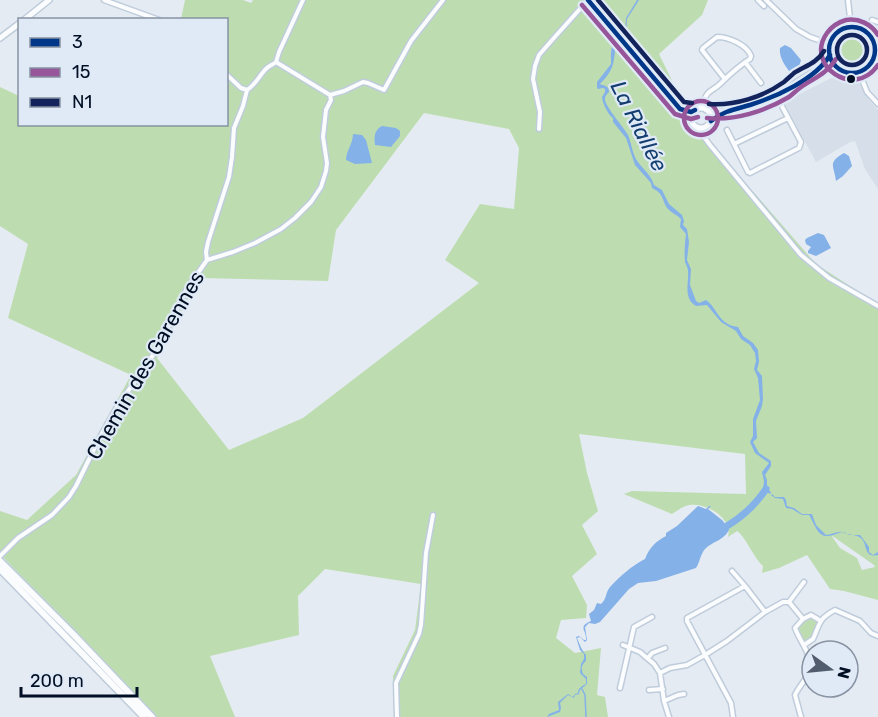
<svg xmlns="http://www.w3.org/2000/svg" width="878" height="717" font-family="Rubik,sans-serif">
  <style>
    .built { fill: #d5dee9 }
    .green { fill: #bdddb1; fill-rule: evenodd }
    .water { fill: #84b1e8 }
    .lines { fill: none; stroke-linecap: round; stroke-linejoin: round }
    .stream { stroke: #84b1e8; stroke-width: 1.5 }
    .river { stroke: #84b1e8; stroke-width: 7 }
    .minor-casing { stroke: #bfccdb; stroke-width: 7 }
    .primary-casing { stroke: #bfccdb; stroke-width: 8 }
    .motorway-casing { stroke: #bfccdb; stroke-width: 9 }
    .minor { stroke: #fbfcfd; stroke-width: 4 }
    .primary { stroke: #fbfcfd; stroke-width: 5 }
    .motorway { stroke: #fbfcfd; stroke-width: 6 }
    .bus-1-casing { stroke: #e0eaf7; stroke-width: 9 }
    .bus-2-casing { stroke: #e0eaf7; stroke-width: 9 }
    .bus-3-casing { stroke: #e0eaf7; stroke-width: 9 }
    .bus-1 { stroke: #003788; stroke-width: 4.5 }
    .bus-2 { stroke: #965699; stroke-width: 4.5 }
    .bus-3 { stroke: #13235b; stroke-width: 4.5 }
    .bus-dot { fill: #010f25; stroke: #e0eaf7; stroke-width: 2 }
    .labels { text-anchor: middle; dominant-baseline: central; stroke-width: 4.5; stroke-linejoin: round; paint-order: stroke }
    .street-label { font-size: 21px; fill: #010f25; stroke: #e0eaf7 }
    .water-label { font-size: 22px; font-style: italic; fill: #143e6f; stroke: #e0eaf7 }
  </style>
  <rect width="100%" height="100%" fill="#e5ebf2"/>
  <path class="built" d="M 837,75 L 845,78 L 854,79 L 859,83 L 868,99 L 878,110 L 878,189 L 865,169 L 855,141 L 850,142 L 816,162 L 784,102 Z"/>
  <path class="green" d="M 185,0 L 243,0 L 251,3 L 253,0 L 708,0 L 702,15 L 659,54 L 699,136 L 757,196 L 816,264 L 878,304 L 878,600 L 844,591 L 830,589 L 807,555 L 779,568 L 762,573 L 763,566 C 753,557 746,537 737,531 L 728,537 C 733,518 706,502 689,505 C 683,506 677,511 672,514 L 624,494 L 632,491 L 746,494 L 745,454 L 579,434 L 587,473 L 598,511 L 582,525 L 597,554 L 572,576 L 587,605 L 586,618 L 561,620 L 556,638 L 575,653 L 601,648 L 597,695 L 605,697 L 608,717 L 394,717 L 393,676 L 415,630 L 421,584 L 325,569 L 298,596 L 299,635 L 210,656 L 235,717 L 157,717 L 0,554 L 0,511 L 27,520 L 76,475 L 131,375 L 8,318 L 28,244 L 0,226 L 0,87 L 19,96 L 20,124 L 226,124 L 226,20 L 181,19 ZM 424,113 L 509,129 L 519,148 L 514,209 L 480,204 L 445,260 L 479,283 L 303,418 L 229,450 L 157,358 L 199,278 L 328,281 L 336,230 ZM 831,535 L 874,565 L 875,567 L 862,570 L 857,558 L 840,548 Z
    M832 50a20 20 0 1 1 40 0a20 20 0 1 1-40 0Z
    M 812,617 L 817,620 L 817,622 C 814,631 814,642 803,641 C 795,627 796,624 812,617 Z"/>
  <path class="water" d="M 637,0 L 639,0 L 627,19 L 626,34 L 617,41 C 612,63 617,66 600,84 C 604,86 609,85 609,92 C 606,95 605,96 605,100 C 607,109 623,126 628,135 C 632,144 632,154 638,162 C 644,170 651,175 654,185 L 662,190 L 669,204 L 682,215 L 684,221 L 683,225 L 687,229 L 689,242 L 687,260 L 691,269 L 690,285 L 696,301 L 699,303 L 706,300 C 715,306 718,319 728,324 C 731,326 735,326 738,327 L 743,336 L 753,343 L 758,350 L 759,362 L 757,370 L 762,376 L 763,399 L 762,406 L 756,421 L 757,438 L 753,442 L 759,453 L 771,461 L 771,466 L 765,475 L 767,480 L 767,489 L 771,492 L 770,494 L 763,489 L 764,481 L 762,472 L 769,463 L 755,453 L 750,442 L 753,436 L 753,419 L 760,400 L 758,378 L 754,369 L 756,361 L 755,353 L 750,345 L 741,339 L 736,331 L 721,322 L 707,305 L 696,306 C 683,298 689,284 688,271 C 688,268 686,265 685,262 C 684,253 685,243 686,234 L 680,227 L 681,219 C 677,215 672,213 668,209 C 661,200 665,194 652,188 L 651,183 L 635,165 L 626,138 L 613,122 L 613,118 C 608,115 602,102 602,97 L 605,92 L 605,89 L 603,88 L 598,89 L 597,88 L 597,82 L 611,64 C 611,48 610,42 625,32 L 626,18 Z
    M 785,45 L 791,48 L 801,60 L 799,67 L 794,70 L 789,71 C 784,64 779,57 780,48 Z
    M 382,126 L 396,128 L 400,131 L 400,136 L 391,147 L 375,145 C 374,138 374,130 382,126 Z
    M 353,134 L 362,135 L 366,140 L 372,163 L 355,164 L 346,160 C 346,151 353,144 353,134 Z
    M 844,153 L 849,156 L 852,166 L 843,176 L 836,181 C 834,165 827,163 844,153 Z
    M 818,233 L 824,235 L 831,248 L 816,256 L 808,253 L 808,251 L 811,247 L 806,244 L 805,240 L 807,238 Z
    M 772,494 L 775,497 L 784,497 L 786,500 L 787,506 L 794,508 L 802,514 L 812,514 L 816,525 L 826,535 C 834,534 841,528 849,535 L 860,535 L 869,547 L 869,552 L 873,555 L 878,552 L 878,555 C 861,559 870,540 857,536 C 852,534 848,535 842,532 C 838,533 832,536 828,536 C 817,537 814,522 809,515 L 802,515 L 792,509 L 786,508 L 783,499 L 775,498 L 771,495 Z
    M 698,506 L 706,509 L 709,506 L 711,506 L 708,509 L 722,520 L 727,526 L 729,530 C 723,541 713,541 705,549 C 700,555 700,562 696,568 L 656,581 L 638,583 L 629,589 L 600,622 L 595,624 L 589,623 L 585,627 L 587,640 L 585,642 L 580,637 L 577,638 C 580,645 581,649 586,655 L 586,661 C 581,665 581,669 583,674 L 587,677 L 587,684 C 584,687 579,689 579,694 L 575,695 L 574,698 L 568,695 L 560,703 L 561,708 L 560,712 L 547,717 L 549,714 L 559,710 L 558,702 L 568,694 L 573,697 L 575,694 L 578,693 C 578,688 582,686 586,684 L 586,679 L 580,673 L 581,664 L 584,659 L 584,654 L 580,650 L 576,637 L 579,636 L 584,640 L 586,640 C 587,630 577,627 591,621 L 589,614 L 594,610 L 597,603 L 601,604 C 607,599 605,593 610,587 C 619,577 633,565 645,559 C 649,548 656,541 666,536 L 666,533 L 677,526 Z"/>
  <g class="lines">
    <path class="stream" d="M 582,689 L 585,695 L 586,717"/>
    <path class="river" d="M 727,526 C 742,517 756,504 766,489"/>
    <defs>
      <path id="minor" d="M 104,0 L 159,20
        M 758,0 L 764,6
        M 766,0 L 796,29 L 810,37 L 830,44
        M 848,0 L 851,27
        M 872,20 L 878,22
        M 276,62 L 279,52 L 303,0
        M 745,62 L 761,83
        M 859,72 L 867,92 L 878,104
        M 226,74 L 241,88 L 247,90 C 255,85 258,78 264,71 C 267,67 272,65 276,62 L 330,95 L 344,91 L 363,82 L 368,83 L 384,90 L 411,41 L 443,0
        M 704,101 C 706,91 714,90 720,84 C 729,75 739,66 750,59 L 751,56 C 747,45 729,37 717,37 L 703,48 L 702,50 L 724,78
        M 699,108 L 704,101 L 706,110
        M 697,127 L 710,145 L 801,255 L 829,278 L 878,306
        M 539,129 L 540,112 L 533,79 L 535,66 L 539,55 L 553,39 L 588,0
        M 727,130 L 748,172 L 750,173 L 799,148 L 801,142 L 776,95
        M 734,144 L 788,118
        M 207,260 L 206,252 L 208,242 L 229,177 L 232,157 L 234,128 L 243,106 L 247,90
        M 0,556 L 18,538 L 52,515 L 69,497 L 76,486 L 100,437 L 117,407 L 158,348 L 186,290 L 207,260 L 233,252 L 255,243 L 281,229 L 295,218 L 311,202 L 321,187 L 326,171 L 327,163 L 323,137 L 326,110 L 331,100 L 330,95
        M 732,571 L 745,586
        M 789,602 L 804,582
        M 789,602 L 803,619
        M 623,645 L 640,652 L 654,664 L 660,673 L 664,701 L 669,717
        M 804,645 L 813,639 C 820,624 818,619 835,610 L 860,621 L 871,633 L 878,636
        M 648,658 L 652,653 L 665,648
        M 660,673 L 670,668 L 687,665 L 705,655 L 727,641 L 765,612 L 783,602 L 789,602
        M 620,688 L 634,627 L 652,617
        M 649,690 L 663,689
        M 664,701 L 678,695 L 684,694
        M 397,717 L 396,683 L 419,634 L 421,625 L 426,553 L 433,515
        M 733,717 L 731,703 L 687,621 L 687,618 L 745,586 L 765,612
        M 801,717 L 795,695 C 799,686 808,678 810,669 C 813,656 799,640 795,628 L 803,619 L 811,615 L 821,621"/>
      <path id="primary" d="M 588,0 L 680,109 L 691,120
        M 24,20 L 49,0
        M829 50a23 23 0 1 1 46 0a23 23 0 1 1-46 0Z
        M 0,38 L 20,23
        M691 118a10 10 0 1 1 20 0a10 10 0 1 1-20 0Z
        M 708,111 C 720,113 729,111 741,108 C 753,104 765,101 776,95 C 797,84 811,69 836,65"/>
      <path id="motorway" d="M 0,561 L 73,634 L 152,717
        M 0,569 L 144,717"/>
    </defs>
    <use href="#minor" class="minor-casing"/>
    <use href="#primary" class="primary-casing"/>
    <use href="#motorway" class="motorway-casing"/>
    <use href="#minor" class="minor"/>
    <use href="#primary" class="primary"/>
    <use href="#motorway" class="motorway"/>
    <defs>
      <path id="bus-1" d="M 588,0 L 680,109 L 691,112 L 695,110
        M829 50a23 23 0 1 1 46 0a23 23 0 1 1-46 0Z
        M 711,121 C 723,111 736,109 750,105 C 776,97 816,79 830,55"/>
      <path id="bus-2" d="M 582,5 L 675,114 L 691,119 L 698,117
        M 878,35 C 871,24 859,18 846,20 C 839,22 832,26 827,33 C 804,65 854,100 878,65
        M684 118a17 17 0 1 1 34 0a17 17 0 1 1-34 0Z
        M 707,118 C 735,121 765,111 789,97 C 794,93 798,89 804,85 C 817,77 828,72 836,59"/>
      <path id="bus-3" d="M 598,0 L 684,102 L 692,103
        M837 50a15 15 0 1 1 30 0a15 15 0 1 1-30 0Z
        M 709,104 C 734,106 763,97 784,82 C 787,79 791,76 794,73 C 805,66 817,63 824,51"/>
    </defs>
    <use href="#bus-1" class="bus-1-casing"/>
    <use href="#bus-2" class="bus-2-casing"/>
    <use href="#bus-3" class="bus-3-casing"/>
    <use href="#bus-1" class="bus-1"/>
    <use href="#bus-2" class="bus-2"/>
    <use href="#bus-3" class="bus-3"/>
  </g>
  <circle class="bus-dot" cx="851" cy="79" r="5"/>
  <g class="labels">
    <g class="street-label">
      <text transform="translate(145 365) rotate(-60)">Chemin des Garennes</text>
    </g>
    <g class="water-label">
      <text transform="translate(639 126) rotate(63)">La Riallée</text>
    </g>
  </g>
  <rect x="18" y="18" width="210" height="108" fill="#e0eaf7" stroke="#8792a3" stroke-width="1.5"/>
  <rect x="30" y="38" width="30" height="9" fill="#003788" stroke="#8792a3" stroke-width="1.5"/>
  <text x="72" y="48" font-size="18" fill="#010f25">3</text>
  <rect x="30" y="68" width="30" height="9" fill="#965699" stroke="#8792a3" stroke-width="1.5"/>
  <text x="72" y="78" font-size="18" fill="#010f25">15</text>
  <rect x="30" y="98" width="30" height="9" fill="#13235b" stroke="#8792a3" stroke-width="1.5"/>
  <text x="72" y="108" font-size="18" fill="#010f25">N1</text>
  <g transform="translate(830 669) rotate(105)"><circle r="28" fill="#e0eaf7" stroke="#8792a3" stroke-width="1.5"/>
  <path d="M0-4.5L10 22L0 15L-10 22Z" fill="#515c6d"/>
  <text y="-9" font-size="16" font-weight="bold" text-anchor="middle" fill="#010f25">N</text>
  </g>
  <path d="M21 687v9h116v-9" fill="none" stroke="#010f25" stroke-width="3"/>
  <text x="30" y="687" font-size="18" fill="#010f25" stroke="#e0eaf7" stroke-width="4.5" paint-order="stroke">200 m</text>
</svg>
